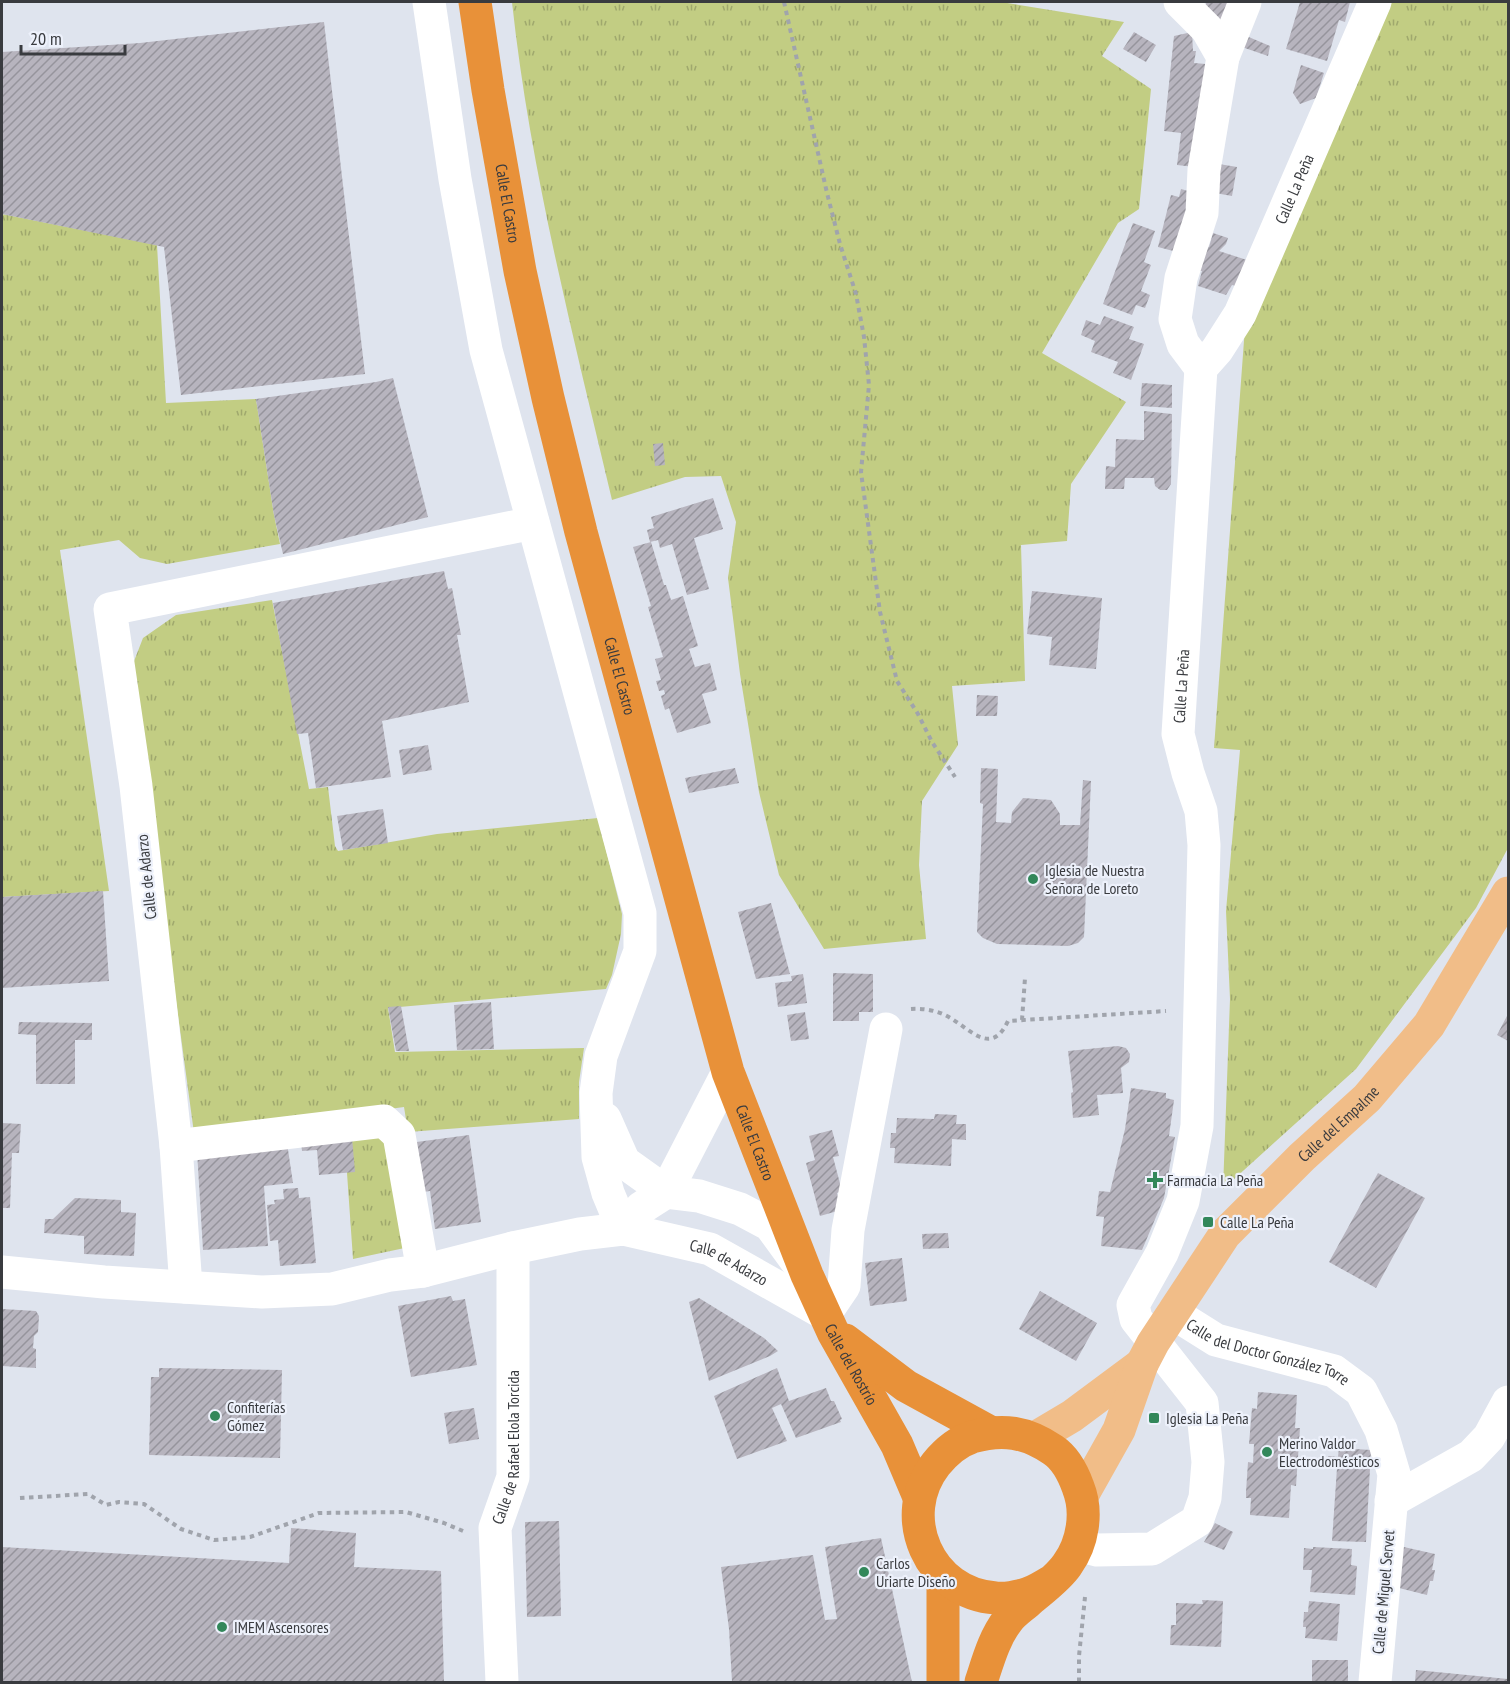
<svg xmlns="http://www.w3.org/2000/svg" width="1510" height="1684" font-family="'PT Sans Narrow',sans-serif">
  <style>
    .grass { fill: url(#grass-tufts) }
    .building { fill: url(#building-hatch) }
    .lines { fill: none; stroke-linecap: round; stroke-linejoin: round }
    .path { stroke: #a0a4ac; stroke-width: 4; stroke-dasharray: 4.5 4.5; stroke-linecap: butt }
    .minor { stroke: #fff; stroke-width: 33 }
    .major { stroke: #f1bd88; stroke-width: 33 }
    .highway { stroke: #e89139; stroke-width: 33 }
    .poi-dot { fill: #32875a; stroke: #edf1fb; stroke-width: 2 }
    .labels { text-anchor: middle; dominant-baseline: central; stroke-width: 4.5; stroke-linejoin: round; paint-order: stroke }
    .street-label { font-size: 16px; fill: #393b3f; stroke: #edf1fb }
    .poi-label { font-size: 16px; fill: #393b3f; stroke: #edf1fb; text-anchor: start }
  </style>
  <defs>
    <pattern id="grass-tufts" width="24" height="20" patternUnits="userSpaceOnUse" patternTransform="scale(1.5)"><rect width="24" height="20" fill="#c2cd83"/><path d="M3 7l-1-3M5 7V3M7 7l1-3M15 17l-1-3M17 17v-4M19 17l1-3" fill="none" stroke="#9fa86d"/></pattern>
    <pattern id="building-hatch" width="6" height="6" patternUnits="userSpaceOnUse" patternTransform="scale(1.5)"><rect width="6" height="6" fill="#b7b4be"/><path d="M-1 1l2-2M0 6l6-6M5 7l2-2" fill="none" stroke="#96949c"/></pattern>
  </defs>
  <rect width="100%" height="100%" fill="#dfe4ee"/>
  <path class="grass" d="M 512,2 L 1001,2 L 1124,22 L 1102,56 L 1151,89 L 1139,209 L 1118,223 L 1042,353 L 1126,402 L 1071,484 L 1067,541 L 1021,545 L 1025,681 L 952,686 L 958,745 L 922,801 L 919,865 L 926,939 L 824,949 L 779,875 L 759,792 L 740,674 L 728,578 L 736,522 L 721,476 L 685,477 L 612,500 C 573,335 530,170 512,2 Z
    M 1392,2 L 1508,2 L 1508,848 L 1476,908 L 1356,1069 L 1223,1189 L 1230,999 L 1226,911 L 1240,750 L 1214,748 L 1245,327 Z
    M 2,214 L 157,245 L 166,403 L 256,399 L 274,515 L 280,544 L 167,564 L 140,558 L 119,540 L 60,550 L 109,891 L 2,897 Z
    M 272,600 L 309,789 L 328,787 L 335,846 L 338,851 L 437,834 L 598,818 L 622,914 L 621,934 L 612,975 L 606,989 L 388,1008 L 395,1052 L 584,1048 L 579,1082 L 579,1119 L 408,1132 L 404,1107 L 243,1129 L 194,1133 L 131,669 L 143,638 L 176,615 Z
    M 352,1137 L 388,1137 L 414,1246 L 353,1259 L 347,1173 Z"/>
  <path class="building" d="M 1207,2 L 1229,2 L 1227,26 L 1201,12 Z
    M 1300,2 L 1350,2 L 1345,22 L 1339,20 L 1327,61 L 1286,49 Z
    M 324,22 L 365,374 L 181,395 L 164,247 L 2,214 L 2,52 L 140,43 Z
    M 1134,32 L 1156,45 L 1146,62 L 1123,49 Z
    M 1192,32 L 1193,51 L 1196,51 L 1194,63 L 1206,64 L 1195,167 L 1177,165 L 1181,133 L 1164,131 L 1174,36 Z
    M 1244,35 L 1270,46 L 1268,56 L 1239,46 Z
    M 1301,65 L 1324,73 L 1316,98 L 1300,104 L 1293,93 Z
    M 1219,164 L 1237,167 L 1232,196 L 1215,193 Z
    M 1181,189 L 1192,192 L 1181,253 L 1158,247 L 1171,195 L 1179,197 Z
    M 1133,223 L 1155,231 L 1144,262 L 1151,265 L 1141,291 L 1150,295 L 1145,308 L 1136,305 L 1132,315 L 1103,304 Z
    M 1213,233 L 1228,238 L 1226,244 L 1219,251 L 1250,261 L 1240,287 L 1232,285 L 1226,295 L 1198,286 L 1202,271 L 1199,271 L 1206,246 L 1209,247 Z
    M 1104,316 L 1134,327 L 1129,339 L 1144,344 L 1131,380 L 1113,373 L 1118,362 L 1091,352 L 1095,341 L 1081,335 L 1086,320 L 1100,325 Z
    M 393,378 L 428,517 L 283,554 L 274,515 L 256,399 L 376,382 Z
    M 1142,383 L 1172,385 L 1172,408 L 1140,406 Z
    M 1144,411 L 1172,414 L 1171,484 L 1167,490 L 1160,490 L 1155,486 L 1154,478 L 1125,478 L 1124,489 L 1105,489 L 1106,466 L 1115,467 L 1116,439 L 1144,440 Z
    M 663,443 L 665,465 L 655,466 L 653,444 Z
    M 713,498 L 723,529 L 694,538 L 709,589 L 687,595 L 672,544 L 660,548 L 658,540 L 650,542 L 647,530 L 654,528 L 651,517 Z
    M 651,542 L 664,585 L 666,585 L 671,600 L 683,596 L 698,646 L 689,649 L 695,667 L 710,663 L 717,690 L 702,694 L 711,723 L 677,733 L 669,708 L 665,710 L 661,696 L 665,694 L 664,690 L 659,691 L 656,681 L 661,680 L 655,659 L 663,657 L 648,607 L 651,606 L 633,547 Z
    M 444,571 L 448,589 L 452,588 L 461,635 L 457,635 L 469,702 L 382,721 L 391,777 L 316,788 L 308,733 L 297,734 L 273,603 Z
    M 1032,591 L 1102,598 L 1096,669 L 1049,665 L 1052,637 L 1027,634 Z
    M 977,695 L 998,696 L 997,716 L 976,716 Z
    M 428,745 L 432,770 L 403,775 L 399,750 Z
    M 735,768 L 739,783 L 689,793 L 685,778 Z
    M 981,768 L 998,769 L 996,822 L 1011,823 L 1012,812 L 1023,798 L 1051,800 L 1060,814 L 1060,825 L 1080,825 L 1083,780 L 1091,781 L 1084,937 L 1078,943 L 1068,946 L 997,944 L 983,938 L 977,932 L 983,804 L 980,803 Z
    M 383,809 L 388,843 L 343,850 L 337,816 Z
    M 103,891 L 109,981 L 2,988 L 2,897 Z
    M 771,903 L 790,974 L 756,979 L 738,912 Z
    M 833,973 L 873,974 L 873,1012 L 859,1012 L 859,1021 L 833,1021 Z
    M 803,974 L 807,1003 L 778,1007 L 775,983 L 792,981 L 791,976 Z
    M 491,1002 L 494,1049 L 457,1050 L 454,1005 Z
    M 401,1006 L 409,1051 L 396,1051 L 388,1007 Z
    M 805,1012 L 809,1039 L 791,1041 L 787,1015 Z
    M 1508,1014 L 1508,1041 L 1497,1035 Z
    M 19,1022 L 92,1023 L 92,1040 L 75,1040 L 75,1084 L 36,1084 L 36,1035 L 18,1034 Z
    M 1118,1046 L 1126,1048 L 1130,1054 L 1129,1062 L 1121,1068 L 1123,1093 L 1097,1095 L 1099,1115 L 1073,1118 L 1071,1093 L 1073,1092 L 1068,1051 Z
    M 1131,1088 L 1166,1093 L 1166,1098 L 1174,1100 L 1169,1136 L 1175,1137 L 1164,1198 L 1142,1250 L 1101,1246 L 1104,1217 L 1096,1216 L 1099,1191 L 1110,1192 L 1125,1129 Z
    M 935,1114 L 957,1115 L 956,1124 L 966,1124 L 966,1140 L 952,1139 L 951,1166 L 894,1163 L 895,1148 L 890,1148 L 891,1133 L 896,1133 L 897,1118 L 934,1119 Z
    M 2,1123 L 21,1124 L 19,1153 L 12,1153 L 10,1208 L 2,1208 Z
    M 832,1130 L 839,1156 L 833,1157 L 842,1191 L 837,1193 L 841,1210 L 820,1216 L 806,1163 L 815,1160 L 809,1136 Z
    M 469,1135 L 481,1222 L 435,1229 L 430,1191 L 416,1193 L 409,1143 Z
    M 352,1137 L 355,1172 L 319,1175 L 317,1150 L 302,1151 L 301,1141 Z
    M 287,1143 L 293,1183 L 264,1186 L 268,1246 L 203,1250 L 197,1151 Z
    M 1378,1173 L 1425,1198 L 1376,1288 L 1329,1262 Z
    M 298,1188 L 299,1198 L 310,1197 L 316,1263 L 280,1266 L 278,1240 L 270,1241 L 267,1205 L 275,1204 L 274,1200 L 284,1199 L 283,1189 Z
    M 75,1198 L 121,1200 L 121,1212 L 136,1213 L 134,1256 L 84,1254 L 84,1236 L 44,1233 L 45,1219 L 53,1219 Z
    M 948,1233 L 949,1248 L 923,1249 L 922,1234 Z
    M 902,1258 L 907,1301 L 870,1306 L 865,1263 Z
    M 1040,1291 L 1097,1323 L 1076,1361 L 1019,1329 Z
    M 451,1296 L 453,1301 L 465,1299 L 477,1365 L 411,1377 L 398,1306 Z
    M 699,1298 L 764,1338 L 778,1351 L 770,1356 L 709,1381 L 689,1302 Z
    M 2,1309 L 36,1311 L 39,1316 L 38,1332 L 34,1336 L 33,1348 L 36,1349 L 36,1368 L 2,1366 Z
    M 159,1368 L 282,1370 L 280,1458 L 149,1455 L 151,1377 L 159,1377 Z
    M 777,1368 L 789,1401 L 826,1388 L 831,1401 L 834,1401 L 842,1419 L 840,1420 L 841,1422 L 796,1438 L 781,1404 L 772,1408 L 787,1441 L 737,1459 L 714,1396 Z
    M 1258,1392 L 1297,1395 L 1295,1428 L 1300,1428 L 1296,1486 L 1291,1485 L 1289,1518 L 1250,1515 L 1251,1498 L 1246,1498 L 1246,1492 L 1248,1462 L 1253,1463 L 1254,1444 L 1249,1444 L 1252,1408 L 1257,1409 Z
    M 474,1408 L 479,1439 L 449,1444 L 444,1413 Z
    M 1339,1448 L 1371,1450 L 1366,1542 L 1332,1541 L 1337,1468 L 1327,1467 L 1328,1456 L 1338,1457 Z
    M 559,1521 L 561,1616 L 527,1617 L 525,1522 Z
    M 1215,1523 L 1233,1532 L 1224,1550 L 1204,1542 Z
    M 291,1528 L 356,1533 L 354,1567 L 441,1571 L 444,1682 L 2,1682 L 2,1547 L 289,1563 Z
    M 881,1538 L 912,1682 L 732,1682 L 729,1629 L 721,1567 L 813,1555 L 825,1620 L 837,1619 L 825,1547 Z
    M 1395,1545 L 1435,1554 L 1432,1570 L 1435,1570 L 1433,1581 L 1430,1581 L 1427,1595 L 1387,1585 Z
    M 1313,1547 L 1352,1549 L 1351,1565 L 1357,1566 L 1355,1595 L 1310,1592 L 1312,1570 L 1303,1570 L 1304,1548 L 1313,1549 Z
    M 1202,1600 L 1223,1601 L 1221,1647 L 1170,1645 L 1171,1625 L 1176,1625 L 1176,1603 L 1203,1604 Z
    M 1309,1601 L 1340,1604 L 1337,1641 L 1305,1638 L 1306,1627 L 1303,1627 L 1304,1612 L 1308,1612 Z
    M 1312,1660 L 1348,1660 L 1348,1682 L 1312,1682 Z
    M 1416,1670 L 1508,1679 L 1508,1682 L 1415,1682 Z"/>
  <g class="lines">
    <path class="path" d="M 784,2 L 827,193 L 840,244 L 856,294 L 864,337 L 869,385 L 861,472 L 880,612 L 897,681 L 918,714 L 932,742 L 955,777
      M 911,1009 C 925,1008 940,1011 952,1019 C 973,1032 992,1055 1008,1021 L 1166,1011
      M 1022,1020 L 1025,978
      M 20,1498 L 88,1494 L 106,1505 L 119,1502 L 144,1504 L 181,1529 L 214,1540 L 250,1537 L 319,1513 L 406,1512 L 444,1523 L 463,1531
      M 1079,1682 L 1079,1656 L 1085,1597"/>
    <g class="minor">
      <path d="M 429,2 L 455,179 L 486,350 L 640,913 L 640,951 L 601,1056 L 596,1093 L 598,1157 L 608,1193 L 623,1229"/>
      <path d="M 1180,2 L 1207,29 L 1223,57 L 1204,170 L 1202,213 L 1181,278 L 1175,319 L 1183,344 L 1201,368"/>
      <path d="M 1223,57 L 1245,2"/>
      <path d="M 605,1119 L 624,1162 L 666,1192 L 699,1196 L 740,1209 L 770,1225 L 797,1262"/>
      <path d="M 176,1146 L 384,1121 L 399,1135 L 423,1271"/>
      <path d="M 623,1229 L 641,1208 L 666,1192 L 728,1072"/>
      <path id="s1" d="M 2,1272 L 104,1282 L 262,1292 L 332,1289 L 390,1275 L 423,1271 L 513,1248 L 580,1234 L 623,1229 L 710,1249 L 825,1314 L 844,1286 L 848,1230 L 886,1029"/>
      <path d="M 186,1287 L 176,1146 L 136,786 L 110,609 L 533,523"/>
      <path id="s2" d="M 1173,1313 L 1216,1340 L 1334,1371 L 1361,1391 L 1381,1430 L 1394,1474 L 1375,1682"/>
      <path d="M 1391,1501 L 1471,1456 L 1489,1437 L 1508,1402"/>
      <path id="s3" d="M 1078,1545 L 1097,1550 L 1152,1549 L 1197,1521 L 1205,1498 L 1208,1462 L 1202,1403 L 1136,1319 L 1133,1305 L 1162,1253 L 1183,1201 L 1197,1126 L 1204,845 L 1201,811 L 1188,773 L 1178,734 L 1201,368 L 1217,350 L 1240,314 L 1375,2"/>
      <path id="s4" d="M 502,1682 L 495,1528 L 513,1477 L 513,1248"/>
    </g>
    <g class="major">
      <path d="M 1035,1438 L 1072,1416 L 1142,1364"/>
      <path id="s5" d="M 1082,1496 L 1119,1430 L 1142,1364 L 1153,1343 L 1225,1234 L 1302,1157 L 1367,1098 L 1429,1025 L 1508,893"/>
    </g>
    <g class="highway">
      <path id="s6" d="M 475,2 L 488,90 L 520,271 L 548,398 L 581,532 L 728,1072 L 807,1275 L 833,1332 L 897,1445 L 919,1497"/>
      <path d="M 845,1340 L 906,1386 L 990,1432"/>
      <path d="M 943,1682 L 943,1576"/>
      <path d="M 981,1682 C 988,1661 994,1638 1008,1620 C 1014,1612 1024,1606 1031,1599 C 1044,1588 1058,1578 1067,1565 C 1083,1543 1088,1512 1078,1487 C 1073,1473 1065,1458 1053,1450 C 1026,1432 1003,1428 972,1437 C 957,1442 945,1453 936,1464 C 895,1516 929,1594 996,1598 C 1004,1599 1015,1597 1023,1595 C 1033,1593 1043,1586 1052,1581"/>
    </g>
  </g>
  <g class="poi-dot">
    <circle cx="1033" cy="879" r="6"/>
    <path d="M1152 1171h6v6h6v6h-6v6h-6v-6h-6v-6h6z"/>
    <rect x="1202" y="1216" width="12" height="12" rx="3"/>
    <circle cx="215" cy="1416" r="6"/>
    <rect x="1148" y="1412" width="12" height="12" rx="3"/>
    <circle cx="1267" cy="1452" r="6"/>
    <circle cx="864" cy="1572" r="6"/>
    <circle cx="222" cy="1627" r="6"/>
  </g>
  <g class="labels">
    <g class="street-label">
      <text stroke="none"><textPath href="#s3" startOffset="1526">Calle La Peña</textPath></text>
      <text stroke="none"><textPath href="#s6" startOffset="204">Calle El Castro</textPath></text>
      <text stroke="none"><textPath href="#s6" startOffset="690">Calle El Castro</textPath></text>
      <text stroke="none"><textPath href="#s3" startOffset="1004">Calle La Peña</textPath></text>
      <text transform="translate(146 877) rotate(-96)">Calle de Adarzo</text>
      <text stroke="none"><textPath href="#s5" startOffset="458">Calle del Empalme</textPath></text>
      <text stroke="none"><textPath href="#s6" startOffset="1176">Calle El Castro</textPath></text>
      <text stroke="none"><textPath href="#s1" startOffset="740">Calle de Adarzo</textPath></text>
      <text stroke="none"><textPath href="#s2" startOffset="104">Calle del Doctor González Torre</textPath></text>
      <text stroke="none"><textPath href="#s6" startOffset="1418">Calle del Rostrío</textPath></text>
      <text stroke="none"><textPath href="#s4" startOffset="237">Calle de Rafael Elola Torcida</textPath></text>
      <text transform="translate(1383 1592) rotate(-85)">Calle de Miguel Servet</text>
    </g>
    <g class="poi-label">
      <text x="1045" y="870">Iglesia de Nuestra<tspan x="1045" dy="18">Señora de Loreto</tspan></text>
      <text x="1167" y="1180">Farmacia La Peña</text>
      <text x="1220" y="1222">Calle La Peña</text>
      <text x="227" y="1407">Confiterías<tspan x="227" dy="18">Gómez</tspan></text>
      <text x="1166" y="1418">Iglesia La Peña</text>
      <text x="1279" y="1443">Merino Valdor<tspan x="1279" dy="18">Electrodomésticos</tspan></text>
      <text x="876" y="1563">Carlos<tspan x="876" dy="18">Uriarte Diseño</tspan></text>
      <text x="234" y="1627">IMEM Ascensores</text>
    </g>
  </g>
  <rect width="1510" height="1684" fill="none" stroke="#393b3f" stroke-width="6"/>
  <path d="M21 45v9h104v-9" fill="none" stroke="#393b3f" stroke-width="3"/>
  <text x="30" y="45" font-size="18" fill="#393b3f" stroke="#edf1fb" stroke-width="4.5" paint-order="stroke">20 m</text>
</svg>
